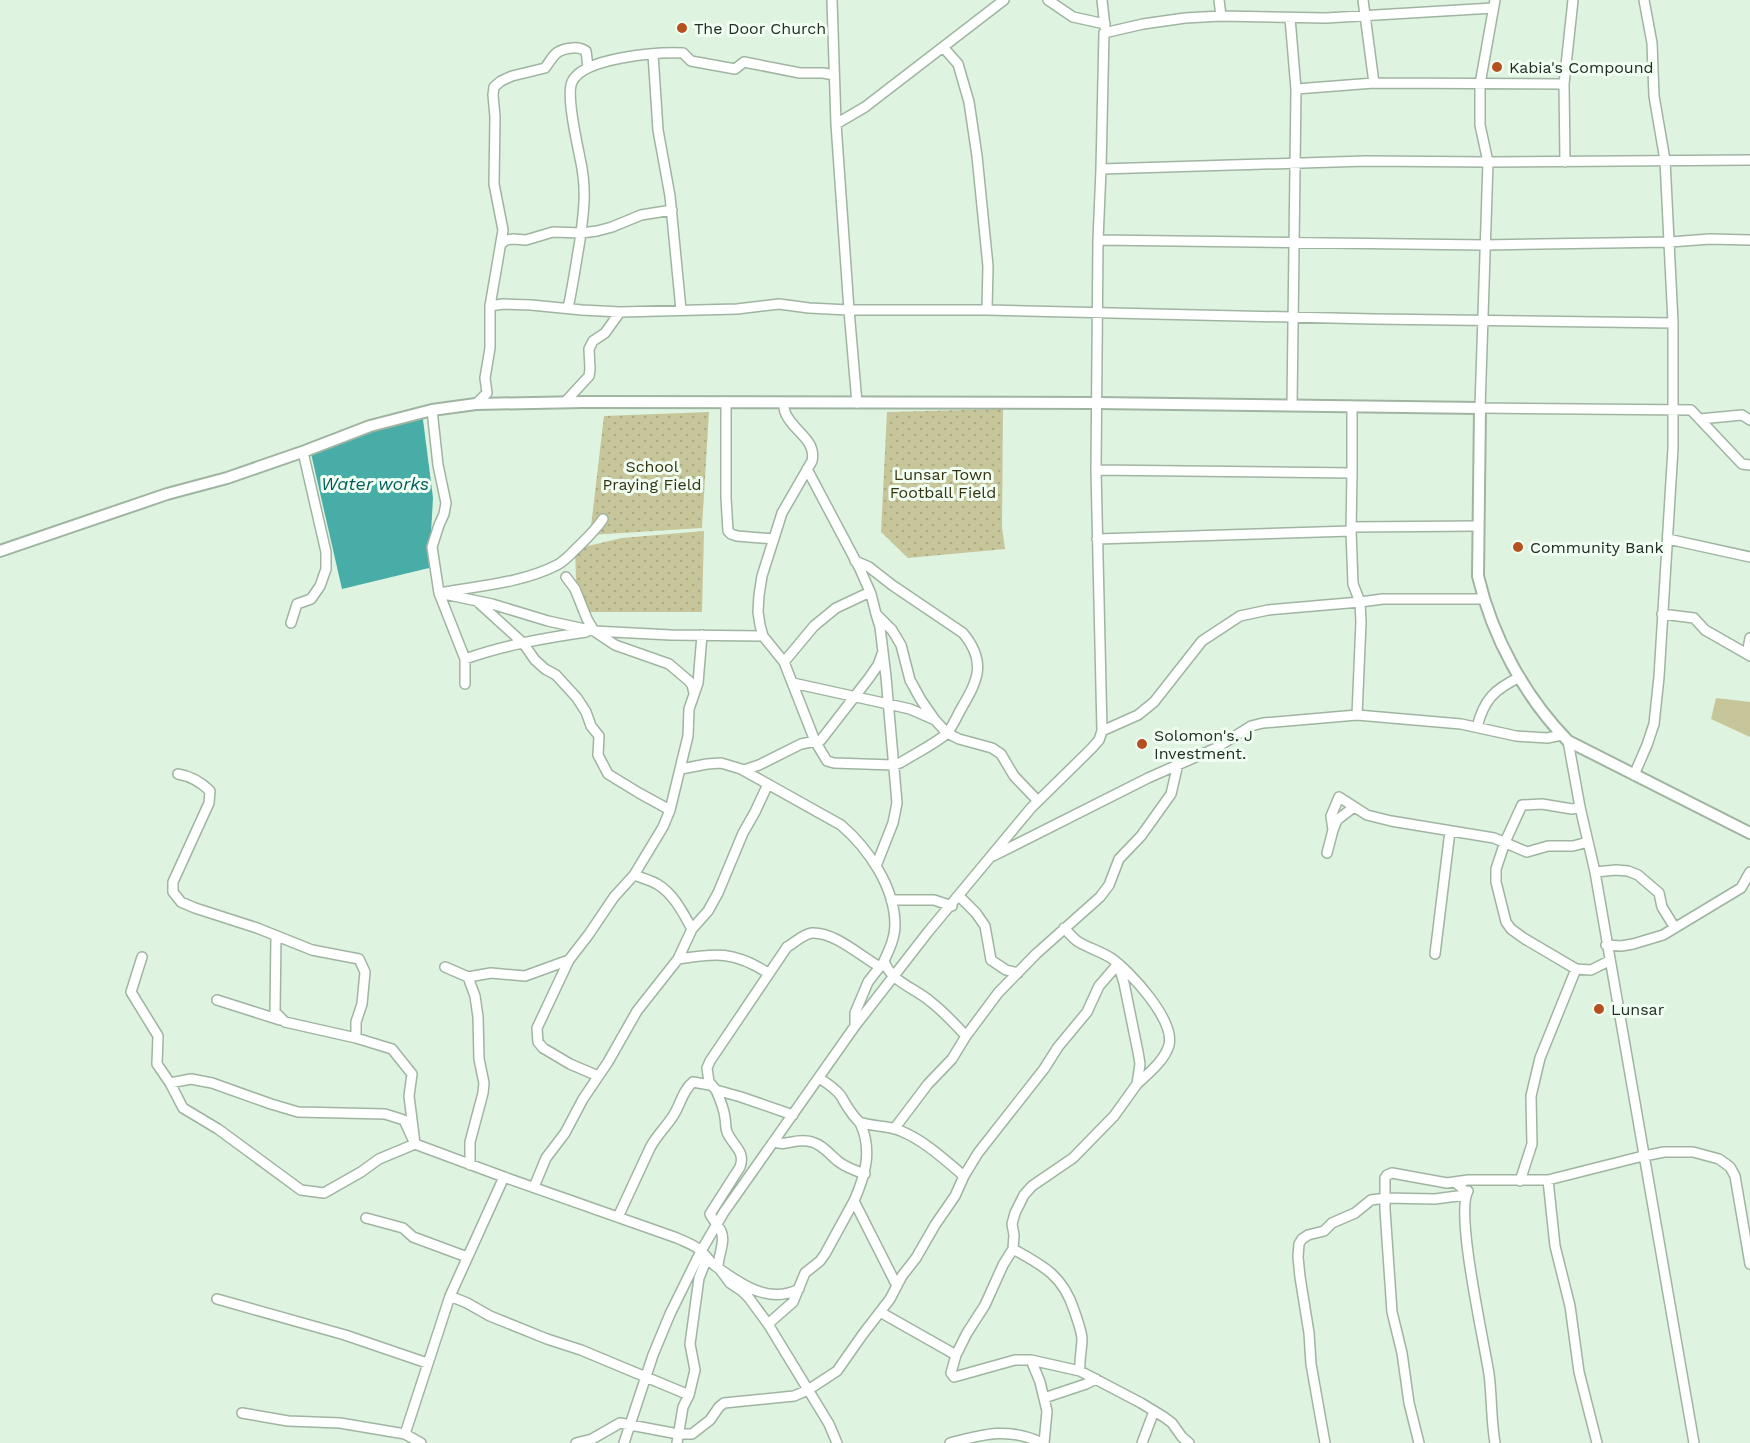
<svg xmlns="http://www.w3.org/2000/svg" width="1750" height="1443" font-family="'Work Sans',sans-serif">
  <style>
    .green { fill: #c7c69b }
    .park { fill: url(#park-dots) }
    .water { fill: #47ada6 }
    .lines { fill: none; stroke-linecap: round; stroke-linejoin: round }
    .minor-casing { stroke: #a0b4a2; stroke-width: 12 }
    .tertiary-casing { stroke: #a0b4a2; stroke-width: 14 }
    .minor { stroke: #fff; stroke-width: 9 }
    .tertiary { stroke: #fff; stroke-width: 10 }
    .poi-dot { fill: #b5511e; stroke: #f1fef2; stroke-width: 2 }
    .labels { text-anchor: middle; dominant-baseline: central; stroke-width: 6; stroke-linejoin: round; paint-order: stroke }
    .poi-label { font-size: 16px; fill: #232c24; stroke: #f1fef2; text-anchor: start }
    .park-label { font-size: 16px; fill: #343312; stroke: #f1fef2 }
    .water-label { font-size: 18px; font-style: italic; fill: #015d59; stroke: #f1fef2 }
  </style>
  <defs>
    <pattern id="park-dots" width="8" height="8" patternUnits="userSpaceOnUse" patternTransform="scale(1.5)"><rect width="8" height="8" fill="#c7c69b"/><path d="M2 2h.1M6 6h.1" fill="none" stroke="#abaa85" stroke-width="1.8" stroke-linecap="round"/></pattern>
  </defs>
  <rect width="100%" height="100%" fill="#def3e0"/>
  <path class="green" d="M 1716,698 L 1750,702 L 1750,737 L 1711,719 Z"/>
  <path class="park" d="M 1003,409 L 1002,527 L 1005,549 L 908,558 L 881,532 L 887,412 Z
    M 709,412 L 702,528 L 590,535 L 604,416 Z
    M 704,531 L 702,612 L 577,612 L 575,549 L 622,538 Z"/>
  <path class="water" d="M 422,412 L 433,498 L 429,568 L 342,589 L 310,449 Z"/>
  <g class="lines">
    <defs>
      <path id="minor" d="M 832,0 L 836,124
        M 1048,0 L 1073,17 L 1105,24
        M 1102,0 L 1105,27
        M 1219,0 L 1221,16
        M 1363,0 L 1374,83
        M 1495,0 L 1480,84 L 1480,125 L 1488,162 L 1480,408 L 1691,410 L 1742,464 L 1750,465
        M 1493,8 L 1326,18 L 1221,16 L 1185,18 L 1143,24 L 1104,33 L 1101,169 L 1366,161 L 1488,162 L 1750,160
        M 1290,18 L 1296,89 L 1292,405
        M 943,47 L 958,64 L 969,102 L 977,156 L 988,266 L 987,310
        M 653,54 L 658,130 L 670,196 L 681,310
        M 1296,89 L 1374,83 L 1564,84
        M 1565,162 L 1564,84 L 1573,0
        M 1098,240 L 1485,245 L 1670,242 L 1710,239 L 1750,240
        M 501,244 L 506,240 L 513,239 L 526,240 L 553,232 L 581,233 L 597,231 L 612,227 L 641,215 L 672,210
        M 490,306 L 503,230 L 494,184 L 495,117 L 493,95 L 494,87 L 501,81 L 512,76 L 545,68 C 554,56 554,50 572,48 C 578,47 581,48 586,51 L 588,67
        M 568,308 C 573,285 576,263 580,240 C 584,210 587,189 580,158 C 577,143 566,95 572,82 C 583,57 659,52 683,53 L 691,61 L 735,69 L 744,62 L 800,73 L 823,73 L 834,75
        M 565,402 L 589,376 L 590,369 L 589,349 L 593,341 L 605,333 L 620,312
        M 726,402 L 726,498 L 728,531 L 731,534 L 737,536 L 774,539
        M 783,403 C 784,406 784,409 785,412 C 791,430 817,439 812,461 L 782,513 L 762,576 L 759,595 L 758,612 L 760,625 L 763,636 L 784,662 L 815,741 L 827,761 L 834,763 L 893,765 L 900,763 C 911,756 940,741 947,733 C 953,726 957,716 961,709 C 978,680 987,662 963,633 L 892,585 L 869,567 L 855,561
        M 857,403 L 849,310 L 836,124 L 865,107 L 1004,0
        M 476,404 L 487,393 L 485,378 L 490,348 L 490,306 L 503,304 L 531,305 L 582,310 L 620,312 L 737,309 L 779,304 L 809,308 L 849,310 L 987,310 L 1373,319 L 1673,323
        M 432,410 L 438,465 L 446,503 L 444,514 L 439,525 L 432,547 L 439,593 L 492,604 L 548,621 L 594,631 L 671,635 L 763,636
        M 1700,419 L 1742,415 L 1750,420
        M 807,469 L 860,569 L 871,594 L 876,614 L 880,627 L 886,677 L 897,803 L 893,823 L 876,866
        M 1096,470 L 1352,473 L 1351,531 L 1353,584 L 1360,602 L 1268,610 L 1240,616 L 1202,641 L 1154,702 L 1138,715 L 1102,731
        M 1352,473 L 1352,406
        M 1351,527 L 1478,526
        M 1097,539 L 1351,531
        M 1668,539 L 1750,557
        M 566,577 L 575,589 L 587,619 L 594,631 L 615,645 L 669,664 L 689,681 L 692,685 L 694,693
        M 479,603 L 523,643 L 535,660 L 545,669 L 556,675 L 577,698 L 586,712 L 591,726 L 599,736 L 598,755 L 608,774 L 639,793 L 670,810
        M 1662,614 L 1694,618 L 1705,630 L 1747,654
        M 877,615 L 892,630 L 901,645 L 910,680 L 921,700 L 935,720 L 947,733 L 959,739 L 992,748 L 1001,754 L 1014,776 L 1038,801
        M 291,623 L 297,604 L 311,599 L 320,586 L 326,569 L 326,552 L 303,452
        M 1750,638 L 1747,654 L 1750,656
        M 465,659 C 504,645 545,638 586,632
        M 784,662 L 814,626 L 836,608 L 870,592
        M 793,683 L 888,704 L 910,709 L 933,719
        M 465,684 L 465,659 L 439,593 C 478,586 522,583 557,565 C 567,560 574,550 582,543 C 590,535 597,528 603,519
        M 1357,715 L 1361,622 L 1360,602 L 1383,599 L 1483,599
        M 1477,727 C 1484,699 1495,689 1520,677
        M 1568,741 L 1580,807 L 1595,872 L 1694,1443
        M 681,769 L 707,764 L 721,763 L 741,769 L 841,825 C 869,849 895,888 895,925 C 895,938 889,950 884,961 C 891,982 915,988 931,1002 C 944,1012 955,1024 966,1036
        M 744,770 L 759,765 L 801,744 L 821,740 L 869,678 L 878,665 L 882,654
        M 1634,775 L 1647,745 L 1654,724 L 1659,677 L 1673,448 L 1673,323 L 1665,160 L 1654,96 L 1652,43 L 1644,0
        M 1580,807 L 1572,809 L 1542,804 L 1522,805 L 1505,842 L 1496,869 L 1496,882 L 1506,922 L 1511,929 L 1525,939 L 1576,969 L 1591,970 L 1609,961
        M 1333,830 L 1337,820 L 1354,807
        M 1327,853 L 1333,830 L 1331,816 L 1339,797 L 1367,815 L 1391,821 L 1494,838 L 1527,852 L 1548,846 L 1573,846 L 1588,842
        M 993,856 L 1148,778 L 1216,748 L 1251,726 L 1263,723 L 1357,715 L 1461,724 L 1516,736 L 1547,738 L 1562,735
        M 1595,872 L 1616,870 L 1628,871 L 1638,875 L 1659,893 L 1662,907 L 1675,928
        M 634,875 C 642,878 650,880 657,884 C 674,894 683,913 692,929
        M 959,896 L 976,913 L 985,926 L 991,960 L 1006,970 L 1018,973
        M 891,900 L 934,900 L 952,906
        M 1064,928 C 1068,932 1073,938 1077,941 C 1088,948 1100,951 1111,958 C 1130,971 1175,1020 1169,1045 C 1165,1060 1148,1074 1137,1084
        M 276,937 L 275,1012 L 285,1022 L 356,1038
        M 1606,945 L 1621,946 L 1633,944 L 1663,935 L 1741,888 L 1750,872
        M 1435,954 L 1450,831
        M 142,957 L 131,992 L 158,1036 L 157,1064 L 170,1083 L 191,1079 L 212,1083 L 271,1104 L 298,1112 L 385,1114 L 404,1120 L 415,1144 L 409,1096 L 412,1074 L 392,1049 L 356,1038 L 356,1022 L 362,1004 L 365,972 L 359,959 L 312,950 L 257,928 L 195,908 L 181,902 L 173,892 L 173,882 L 209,803 L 210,791 C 201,782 190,776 178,774
        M 678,959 C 716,953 734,951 768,973
        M 1118,964 L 1124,983 L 1138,1052 L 1140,1064 L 1137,1084 L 1114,1116 L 1073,1158 L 1032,1186 L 1024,1195 L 1015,1213 L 1012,1224 L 1014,1235 L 1013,1249 L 1003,1265 L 985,1305 L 967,1333 L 956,1355 L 951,1373 L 954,1377 L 1015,1360 L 1031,1360 L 1080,1371 L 1141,1403 L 1164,1417 L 1172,1423 L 1182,1437 L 1189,1443
        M 445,967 L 468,977 L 475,996 L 478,1017 L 479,1059 L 484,1083 L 483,1093 L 470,1142 L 470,1165
        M 468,977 L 491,973 L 525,976 L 569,960
        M 217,1000 L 280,1020
        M 855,1026 L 855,1013 L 868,982 L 882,964
        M 598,1076 L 570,1064 L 543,1048 L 538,1042 L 537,1028 L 569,960 L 589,934 L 614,897 L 634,875 L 663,827 L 670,810 L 688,736 L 689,709 L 698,683 L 702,635
        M 819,1078 C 827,1083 835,1088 841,1096 C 844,1101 847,1107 851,1112 C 853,1116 857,1119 860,1123 C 873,1150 865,1176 854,1201 L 897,1286
        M 170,1083 L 183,1108 L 218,1129 L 301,1190 L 324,1193 L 361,1172 L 379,1159 L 415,1144 L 504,1177 L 677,1238 C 685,1242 695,1245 701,1251 C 706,1255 709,1261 714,1265 C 739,1283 768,1305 799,1289
        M 716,1090 C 720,1099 724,1108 725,1118 C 726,1123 725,1127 727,1132 C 732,1145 746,1151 740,1167 L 710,1214 C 713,1220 718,1225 721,1231 C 726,1241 718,1256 718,1267 L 730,1283 L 742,1291 L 749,1298 L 768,1324 L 829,1424 L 837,1443
        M 793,1115 L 741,1097 L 716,1090 L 709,1082 L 707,1068 L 710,1061 L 787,947 C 794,943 803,934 812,933 C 835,932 860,956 880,967
        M 859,1122 C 873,1127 888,1125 901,1131 C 925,1141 945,1160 964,1176
        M 894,1129 L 928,1084 L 952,1059 L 966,1036 L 998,993 L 1036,954 L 1100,897 L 1109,885 L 1119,859 L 1141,836 L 1171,794 L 1178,764
        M 775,1142 C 786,1147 796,1137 812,1142 C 823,1145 830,1155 839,1162 C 847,1168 856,1171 865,1174
        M 1548,1180 L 1555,1246 L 1570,1306 L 1579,1372 L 1597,1443
        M 1520,1181 L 1532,1144 L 1531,1096 L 1540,1058 L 1576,969
        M 534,1187 L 546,1158 L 565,1133 L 583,1099 L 608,1062 L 637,1011 L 678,959 L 692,929 L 708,911 L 718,893 L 743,833 L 755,812 L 768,784
        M 1468,1191 C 1455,1213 1484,1341 1489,1374 C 1492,1397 1491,1420 1495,1443
        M 618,1217 L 650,1148 C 656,1136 666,1127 673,1116 C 681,1104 682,1091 693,1082 L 710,1085
        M 366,1218 L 403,1228 L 413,1237 L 467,1257
        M 1013,1249 C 1044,1266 1063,1276 1074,1310 C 1077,1319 1081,1329 1082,1338 C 1082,1349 1079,1360 1080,1371
        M 450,1296 L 467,1303 L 490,1316 L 547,1339 L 581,1350 L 689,1395
        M 217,1299 L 345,1335 L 427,1363
        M 880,1312 L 956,1355
        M 768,1324 L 793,1302 L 805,1273 L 820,1261 L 825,1254 L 854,1201
        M 1031,1360 L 1040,1382 L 1047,1411 L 1044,1443
        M 1044,1398 L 1086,1384 L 1096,1379
        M 242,1413 L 288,1421 L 340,1423 L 405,1434 L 421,1443
        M 405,1434 L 450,1296 L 504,1177
        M 576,1443 L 592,1439 L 620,1423 L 678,1434 L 692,1434 L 710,1420 L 719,1407 L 724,1403 L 794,1396 L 808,1390 L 837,1371 L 863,1334 L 890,1299 L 902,1276 L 916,1258 L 935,1225 L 955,1196 L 964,1176 L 978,1153 L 1044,1069 L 1058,1047 L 1087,1012 L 1099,986 L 1118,964
        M 624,1443 L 653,1355 L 670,1314 L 701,1251 L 724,1212 L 855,1026 L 928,932 L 1031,808 L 1091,749 L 1099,740 L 1102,731 L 1096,470 L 1098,240 L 1101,169
        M 677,1443 L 683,1407 L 689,1395 L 695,1370 L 690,1344 L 699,1278 L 707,1258
        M 950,1443 C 984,1434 1009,1427 1042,1443
        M 1142,1443 L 1154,1411
        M 1325,1443 L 1311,1364 L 1309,1333 L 1300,1277 L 1298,1257 L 1299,1244 L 1302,1239 L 1308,1235 L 1324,1231 L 1332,1223 L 1355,1213 L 1371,1200 L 1385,1198 L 1435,1199 L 1465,1195 L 1462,1188 L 1456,1183
        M 1419,1443 L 1409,1403 L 1402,1353 L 1392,1312 L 1385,1210 L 1385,1178 L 1387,1175 L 1392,1173 L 1447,1183 L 1468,1180 L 1548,1180 L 1639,1157 L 1664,1152 L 1693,1152 L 1719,1159 L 1730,1167 L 1735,1176 L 1750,1264"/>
      <path id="tertiary" d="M 0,551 L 167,494 L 227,478 L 305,451 L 370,426 L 432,410 L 476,404 L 583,402 L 1096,403 L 1480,408 L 1478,576 C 1492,636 1524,696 1568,741 L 1750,833"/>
    </defs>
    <use href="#minor" class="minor-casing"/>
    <use href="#tertiary" class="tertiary-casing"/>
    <use href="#minor" class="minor"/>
    <use href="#tertiary" class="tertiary"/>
  </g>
  <g class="poi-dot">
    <circle cx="682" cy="28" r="6"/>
    <circle cx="1497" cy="67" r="6"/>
    <circle cx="1518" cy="547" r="6"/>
    <circle cx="1142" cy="744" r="6"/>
    <circle cx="1599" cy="1009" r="6"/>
  </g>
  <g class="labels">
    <g class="poi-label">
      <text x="694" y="28">The Door Church</text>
      <text x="1509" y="67">Kabia's Compound</text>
      <text x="1530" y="547">Community Bank</text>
      <text x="1154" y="735">Solomon's. J<tspan x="1154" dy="18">Investment.</tspan></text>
      <text x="1611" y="1009">Lunsar</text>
    </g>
    <g class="park-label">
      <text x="652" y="466">School<tspan x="652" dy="18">Praying Field</tspan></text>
      <text x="943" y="474">Lunsar Town<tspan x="943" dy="18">Football Field</tspan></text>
    </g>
    <g class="water-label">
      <text x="375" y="483">Water works</text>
    </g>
  </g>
</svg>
